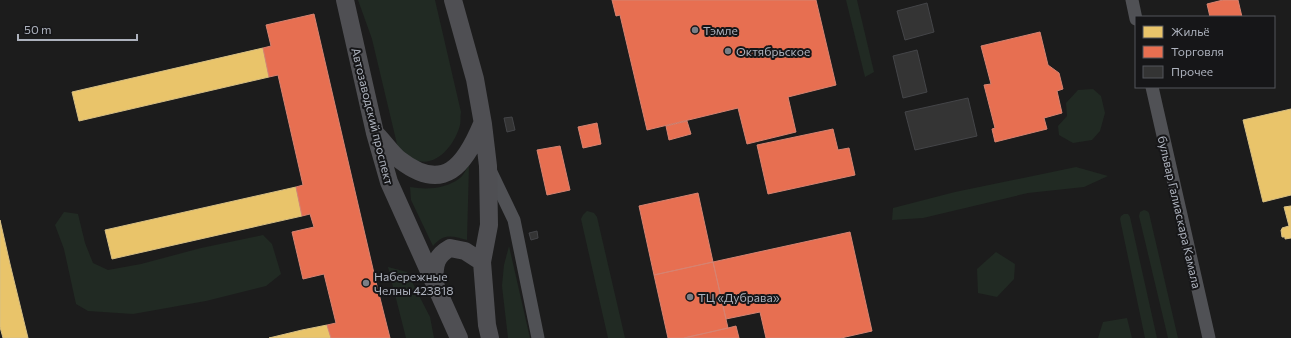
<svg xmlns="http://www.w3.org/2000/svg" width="1291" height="338" font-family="Commissioner,sans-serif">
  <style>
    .green { fill: #212a23 }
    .homes { fill: #e9c46a; stroke: #d7bf83 }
    .shops { fill: #e76f51; stroke: #d68371 }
    .building { fill: #343434; stroke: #444548 }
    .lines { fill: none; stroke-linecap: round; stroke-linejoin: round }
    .street { stroke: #505155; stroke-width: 13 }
    .secondary { stroke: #4f4f53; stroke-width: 18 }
    .poi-dot { fill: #7a7e85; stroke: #161618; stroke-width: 1.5 }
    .labels { text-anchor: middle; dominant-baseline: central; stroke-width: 4; stroke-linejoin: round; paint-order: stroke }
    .poi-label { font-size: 12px; fill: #adb2bd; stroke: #161618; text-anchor: start }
    .street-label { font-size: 12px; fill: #adb2bd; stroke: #161618 }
  </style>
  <rect width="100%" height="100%" fill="#1c1c1c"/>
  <path class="green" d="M 358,0 L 435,0 L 461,112 C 460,117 461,121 460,125 C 455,145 435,170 413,159 C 405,154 401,152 397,144 L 372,39 Z
    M 846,0 L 857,0 L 874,72 L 865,77 Z
    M 1093,89 L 1101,96 L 1105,113 L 1100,131 L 1092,140 L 1073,143 L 1059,135 L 1058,126 L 1067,116 L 1066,103 L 1078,90 Z
    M 469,165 L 467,240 C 452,236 444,233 433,246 L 411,200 L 410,187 C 426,190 446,189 460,178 C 464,175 466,169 469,165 Z
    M 1076,167 L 1108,176 L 1084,187 L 1028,193 L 923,218 L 892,220 L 893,208 L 955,192 Z
    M 1144,210 L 1147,211 L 1149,213 L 1178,338 L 1168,338 L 1139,216 L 1140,212 Z
    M 587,211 L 594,213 L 597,217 L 625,338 L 608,338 L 581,219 L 583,215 Z
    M 64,212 L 78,214 L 85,243 L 93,263 L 108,270 L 141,264 L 201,248 L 263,235 L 272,244 L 281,274 L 266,286 L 206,301 L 133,314 L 88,311 L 76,304 L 64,249 L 55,225 Z
    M 1124,214 L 1128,214 L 1130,217 L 1157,338 L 1145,338 L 1120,219 L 1121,216 Z
    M 509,246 L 530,338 L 508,338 L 502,286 L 504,265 Z
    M 996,252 L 1015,264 L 1014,279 L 997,297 L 978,293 L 977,269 Z
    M 388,267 L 407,272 L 430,317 L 434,338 L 406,338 Z
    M 1127,318 L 1132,338 L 1098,338 L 1103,322 Z"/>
  <path class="homes" d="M 263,48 L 269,77 L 79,121 L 72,92 Z
    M 1291,109 L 1291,195 L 1263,202 L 1243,120 Z
    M 296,187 L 302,216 L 112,259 L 105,230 Z
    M 1291,206 L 1291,238 L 1285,239 L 1285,237 L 1282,237 L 1281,230 L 1282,229 L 1282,228 L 1289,226 L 1284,207 Z
    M 0,220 L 10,264 L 28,338 L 3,338 L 0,327 Z
    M 327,325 L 331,338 L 269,338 L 302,330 Z"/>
  <path class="shops" d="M 612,0 L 816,0 L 836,85 L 788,97 L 796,132 L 747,144 L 738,108 L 647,130 L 620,15 L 616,16 Z
    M 1223,0 L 1238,0 L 1242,17 L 1210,17 L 1207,4 Z
    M 314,14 L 376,282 L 390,338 L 331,338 L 327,325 L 336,323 L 324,274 L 303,279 L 292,232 L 314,227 L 310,214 L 302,216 L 296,187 L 303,185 L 278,75 L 269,77 L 263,48 L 271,46 L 266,25 Z
    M 1040,32 L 1048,65 L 1059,73 L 1063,89 L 1057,91 L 1062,113 L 1044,118 L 1047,129 L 995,142 L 992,129 L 995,128 L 984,85 L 991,84 L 981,46 Z
    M 687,121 L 691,134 L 669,140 L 666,126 Z
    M 597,123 L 601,144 L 583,148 L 578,127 Z
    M 833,129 L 838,150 L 849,148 L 855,175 L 768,194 L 757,145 Z
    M 560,146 L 570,190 L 547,195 L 537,150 Z
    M 698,193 L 713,262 L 654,275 L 639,206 Z
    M 850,232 L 872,331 L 841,338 L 766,338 L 760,312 L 726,319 L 713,262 Z
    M 713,262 L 728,328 L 684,338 L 668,338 L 654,275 Z
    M 736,326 L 739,338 L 684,338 L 728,328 Z"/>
  <path class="building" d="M 927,3 L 934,32 L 905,40 L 897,11 Z
    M 917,50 L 927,92 L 903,98 L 893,56 Z
    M 968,98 L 977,136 L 915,150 L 905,112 Z
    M 512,117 L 515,130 L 507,132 L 504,118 Z
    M 537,231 L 538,238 L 531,240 L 529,233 Z"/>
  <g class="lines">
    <path class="street" d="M 1132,0 L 1136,19
      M 1152,87 L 1209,338
      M 490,170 L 514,220 L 538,338"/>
    <path class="secondary" d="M 345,0 L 375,133 L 389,182 L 459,338
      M 453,0 L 475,79 L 483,124 L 488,166 L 489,225 L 482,262 L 487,325 L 490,338
      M 377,135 C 385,143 392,154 400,160 C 444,194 465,165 482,124
      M 434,282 C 435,266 434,257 450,248 L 465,251 L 482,262"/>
  </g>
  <g class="poi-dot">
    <circle cx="695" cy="30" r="4"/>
    <circle cx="728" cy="51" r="4"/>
    <circle cx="366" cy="283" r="4"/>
    <circle cx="690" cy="297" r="4"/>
  </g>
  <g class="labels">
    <g class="poi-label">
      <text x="703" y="30">Тэмле</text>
      <text x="736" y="51">Октябрьское</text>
      <text x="374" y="276">Набережные<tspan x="374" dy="14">Челны 423818</tspan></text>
      <text x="698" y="297">ТЦ «Дубрава»</text>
    </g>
    <g class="street-label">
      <text transform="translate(373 116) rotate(76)">Автозаводский проспект</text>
      <text transform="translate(1180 212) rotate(77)">бульвар Галиаскара Камала</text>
    </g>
  </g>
  <rect x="1135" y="16" width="140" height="72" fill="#161618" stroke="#52545a"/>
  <rect x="1143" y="26" width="20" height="12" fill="#e9c46a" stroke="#52545a"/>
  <text x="1171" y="36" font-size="12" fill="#adb2bd">Жильё</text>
  <rect x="1143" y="46" width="20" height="12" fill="#e76f51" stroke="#52545a"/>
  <text x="1171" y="56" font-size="12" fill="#adb2bd">Торговля</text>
  <rect x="1143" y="66" width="20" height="12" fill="#343434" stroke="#52545a"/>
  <text x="1171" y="76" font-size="12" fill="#adb2bd">Прочее</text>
  <path d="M18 34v6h119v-6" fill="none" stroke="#adb2bd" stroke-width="2"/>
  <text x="24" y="34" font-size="12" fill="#adb2bd" stroke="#161618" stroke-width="3" paint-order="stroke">50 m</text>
</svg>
